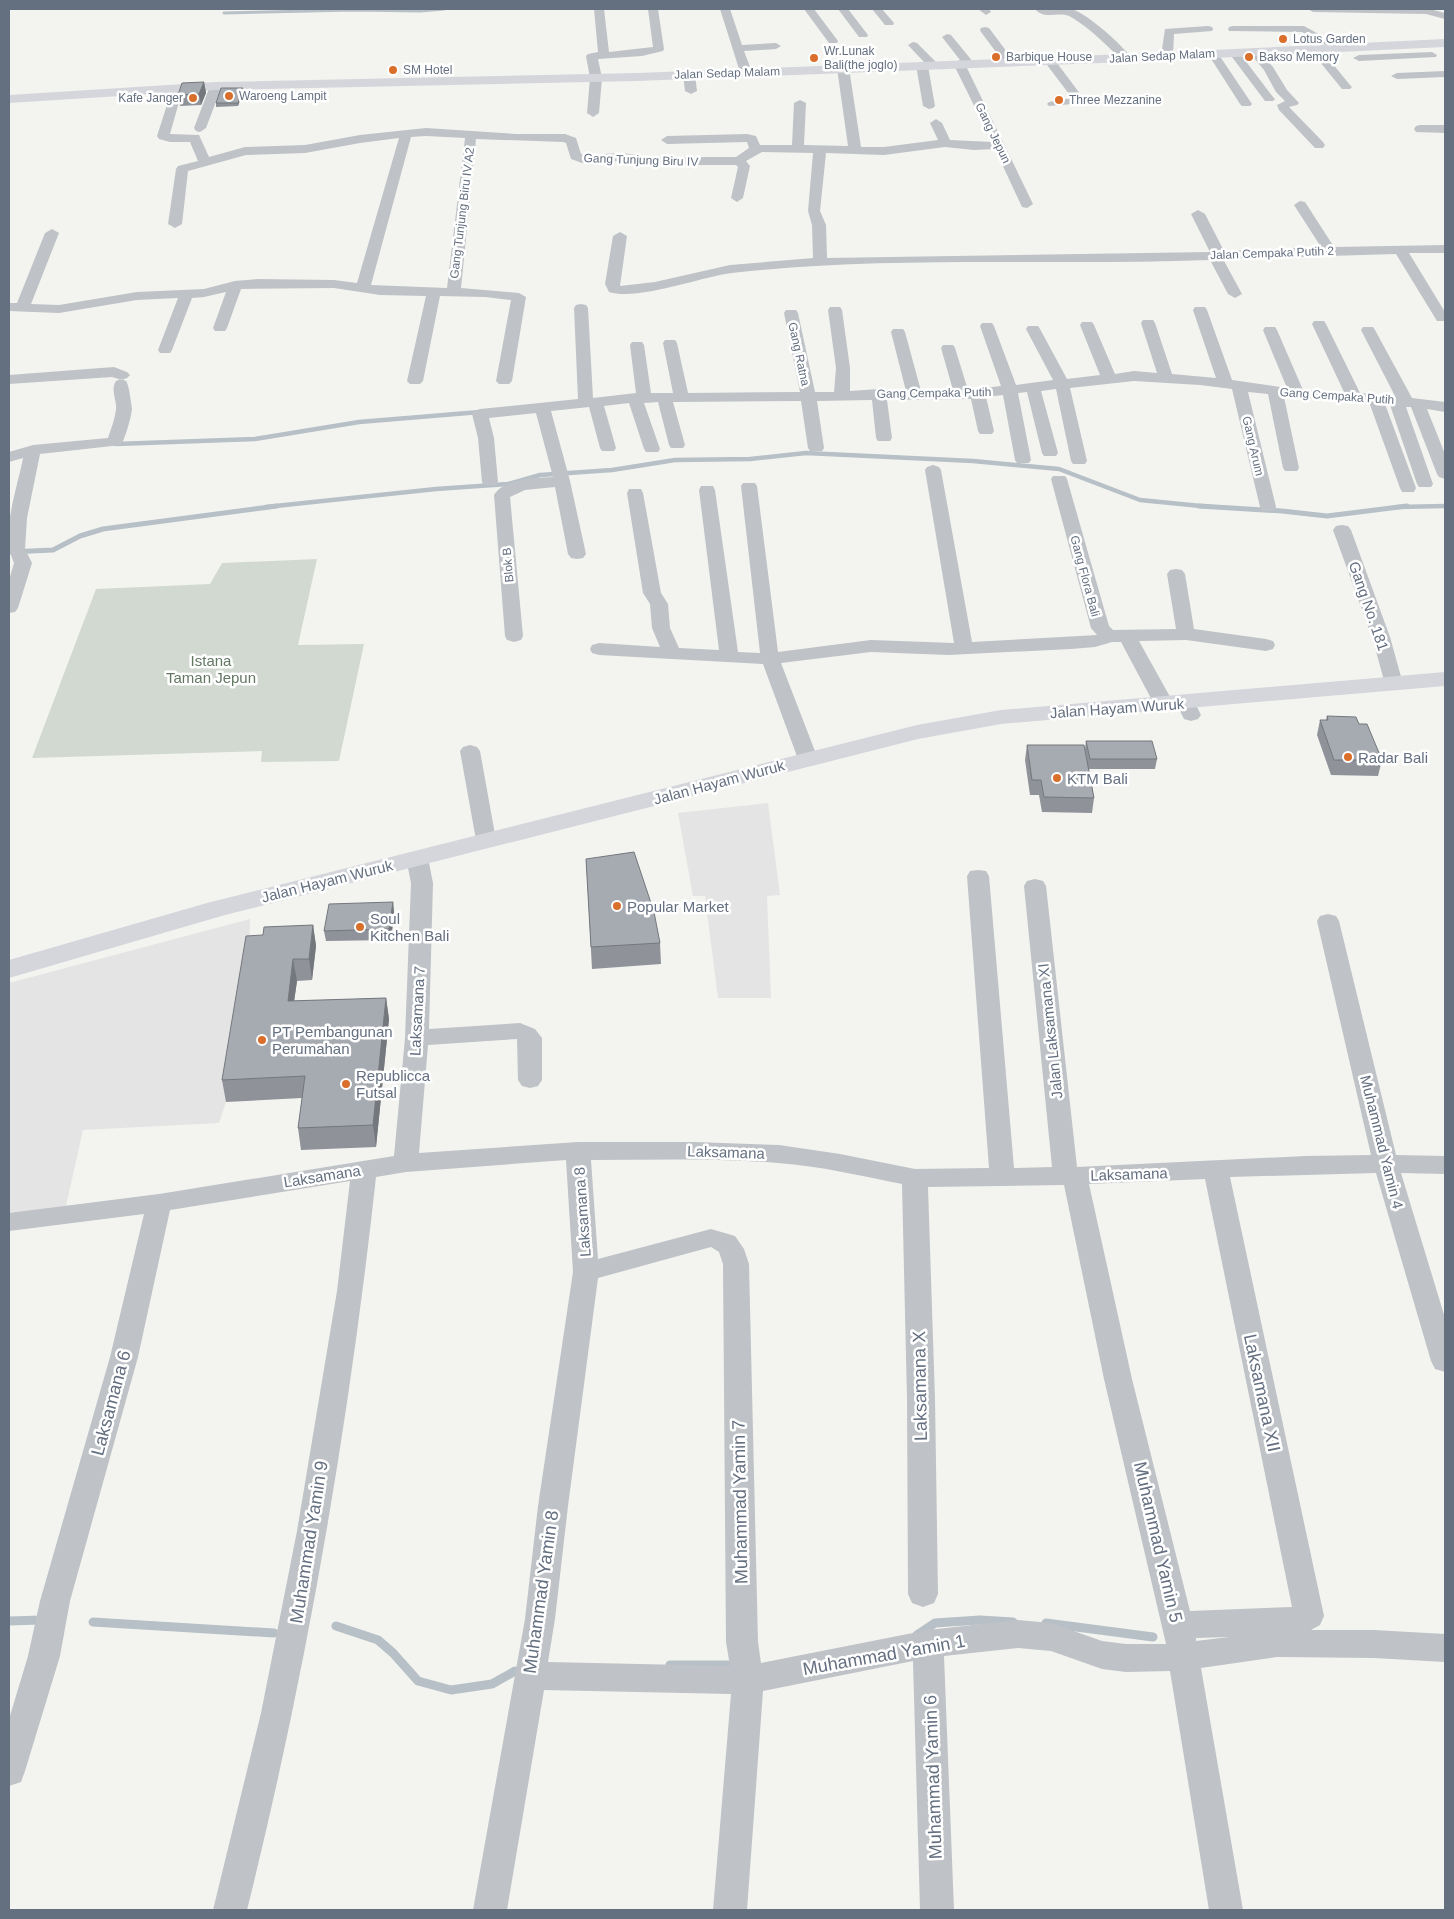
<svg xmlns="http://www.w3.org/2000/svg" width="1454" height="1919" font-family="Helvetica,sans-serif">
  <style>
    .built { fill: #e4e4e4 }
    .green { fill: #d2d9d0 }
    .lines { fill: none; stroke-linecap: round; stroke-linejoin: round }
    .stream-far3 { stroke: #b7c0c6; stroke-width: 3 }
    .stream-far2 { stroke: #b7c0c6; stroke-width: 4.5 }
    .stream-far1 { stroke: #b7c0c6; stroke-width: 5 }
    .stream { stroke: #b7c0c6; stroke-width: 9 }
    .street { fill: #bfc2c6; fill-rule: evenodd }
    .secondary { fill: #d4d6dc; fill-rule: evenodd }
    .wall { fill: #8f9399 }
    .shaded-wall { fill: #74787d }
    .building { fill: #a6abb2; stroke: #74787d }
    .poi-dot { fill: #da6e2b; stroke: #fff; stroke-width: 2 }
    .labels { text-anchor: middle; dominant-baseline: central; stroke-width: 5; stroke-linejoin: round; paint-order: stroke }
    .far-poi-label { font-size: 12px; fill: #646f80; stroke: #fff; text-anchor: start }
    .far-street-label { font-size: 12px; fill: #646f80; stroke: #fff }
    .street-label { font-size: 15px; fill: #646f80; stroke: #fff }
    .park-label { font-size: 15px; fill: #647763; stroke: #fff }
    .poi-label { font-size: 15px; fill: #646f80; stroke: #fff; text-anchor: start }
    .near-street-label { font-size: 18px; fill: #646f80; stroke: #fff }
  </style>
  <rect width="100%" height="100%" fill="#f3f4f0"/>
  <path class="built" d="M 768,803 L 780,895 L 767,896 L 771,998 L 718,998 L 705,896 L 693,896 L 678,813 Z
    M 250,919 L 249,957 L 226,1102 L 219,1123 L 83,1130 L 66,1206 L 9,1215 L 9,983 Z"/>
  <path class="green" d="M 317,559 L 298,645 L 364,644 L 339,761 L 261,762 L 262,751 L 32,758 L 96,589 L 210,584 L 222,563 Z"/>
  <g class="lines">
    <path class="stream-far3" d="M 224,13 L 354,10 L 420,11 L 444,9"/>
    <path class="stream-far2" d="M 116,444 L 255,439 L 359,422 L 480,412
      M 266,507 L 436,489 L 508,484 L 540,475 L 612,470 L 675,460 L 750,459 L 806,453 L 973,461 L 1059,469 L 1140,500 L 1211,507
      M 1397,507 L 1445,506"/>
    <path class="stream-far1" d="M 1199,506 L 1282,511 L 1327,516 L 1407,506
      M 9,552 L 53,550 L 80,536 L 103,529 L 277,506"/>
    <path class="stream" d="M 9,1621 L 41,1620
      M 93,1622 L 274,1633
      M 1046,1623 L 1153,1637
      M 336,1626 L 378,1640 L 393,1653 L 418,1681 L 451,1690 L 492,1684 L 515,1671
      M 917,1635 L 935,1623 L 980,1620 L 1013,1622
      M 670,1665 L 731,1665"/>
    <path class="street" d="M 594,9 L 604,9 L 609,52 L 653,47 L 648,9 L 658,9 L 664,49 L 663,51 L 642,56 L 598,59 L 602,78 L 599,113 L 593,117 L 587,113 L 590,78 L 586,56 L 588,54 L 598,52 Z
      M 720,9 L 730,9 L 742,45 L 776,43 L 781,46 L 776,49 L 744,51 L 752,72 L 750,74 L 742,74 L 740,72 Z
      M 804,9 L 814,9 L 838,41 L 837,43 L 829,43 Z
      M 838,9 L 848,9 L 868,35 L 867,37 L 859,37 Z
      M 872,9 L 882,9 L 894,23 L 893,25 L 885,25 Z
      M 978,9 L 989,9 L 991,12 L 986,15 Z
      M 1035,9 C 1045,8 1064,7 1074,10 C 1090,16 1121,44 1132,58 L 1130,60 L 1122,60 C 1106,45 1090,28 1071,17 C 1059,10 1045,21 1035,9 Z
      M 1308,9 L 1430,9 L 1445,13 L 1445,19 L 1426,14 L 1313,12 Z
      M 1208,26 L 1212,27 L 1213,29 L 1212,31 L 1174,34 L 1173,56 L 1167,59 L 1161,56 L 1165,29 Z
      M 1233,26 L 1304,26 L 1344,48 L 1343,50 L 1335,50 L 1302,32 L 1229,31 L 1228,29 L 1229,27 Z
      M 985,27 L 989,28 L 1013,60 L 1015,62 L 1013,64 L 1005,64 L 981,32 L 980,30 L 981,28 Z
      M 947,34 L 951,35 L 974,63 L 972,65 L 966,66 L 1033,204 L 1027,208 L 1022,207 L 995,149 L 974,150 L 945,147 L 884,155 L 826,153 L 820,211 L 826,225 L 827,258 L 1210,252 L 1191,214 L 1198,210 L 1205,214 L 1224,251 L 1321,247 L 1294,205 L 1300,201 L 1305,202 L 1334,247 L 1445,245 L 1445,253 L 1409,253 L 1445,312 L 1445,321 L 1437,321 L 1396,254 L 1223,259 L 1242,294 L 1235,298 L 1228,294 L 1210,260 C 1051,266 890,255 732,273 C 700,277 638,301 609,292 L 605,284 L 613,236 L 620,232 L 627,236 L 620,286 L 655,282 L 730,265 L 813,258 L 812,225 L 808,211 L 813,153 L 762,152 L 746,161 L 750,166 L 743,198 L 737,202 L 731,198 L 738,167 L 736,165 L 652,165 L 622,161 L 582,163 L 571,159 L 566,143 L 563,142 L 476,139 L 461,288 L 519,293 L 526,297 L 512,381 L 509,384 L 499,384 L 496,381 L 511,300 L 485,297 L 440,296 L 423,381 L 420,384 L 410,384 L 407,381 L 426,296 L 380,295 L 334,288 L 241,289 L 227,328 L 225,331 L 215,331 L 213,328 L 226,292 L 204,297 L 192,298 L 172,350 L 170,353 L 160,353 L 158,350 L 178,298 L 137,300 L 59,313 L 9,311 L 9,303 L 17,303 L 45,233 L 52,229 L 59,233 L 31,304 L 59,305 L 137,292 L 204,289 L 235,281 L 258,279 L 334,280 L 357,283 L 399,138 L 360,143 L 305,153 L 246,155 L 188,171 L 182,224 L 175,228 L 168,224 L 176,169 L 178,166 L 198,161 L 190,142 L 170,142 L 159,139 L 157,136 L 173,86 L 177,85 L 183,88 L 170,134 L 199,135 L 209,157 L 245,147 L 305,145 L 360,135 L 426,128 L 516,134 L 565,134 L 576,138 L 581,154 L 584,155 L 622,153 L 652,157 L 736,157 L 749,148 L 747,142 L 667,144 L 661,140 L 667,136 L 747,134 L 756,136 L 760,145 L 792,145 L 794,103 L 800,100 L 806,103 L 804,145 L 848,146 L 837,68 L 843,65 L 849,68 L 861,147 L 884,147 L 938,140 L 930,123 L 936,119 L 942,123 L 950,140 L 992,142 L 953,63 L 960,60 L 942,37 ZM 426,136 L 465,138 L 447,288 L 371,285 L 411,137 Z
      M 913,42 L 917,43 L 938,64 L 932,67 L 928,66 L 935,106 L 933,108 L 929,109 L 923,106 L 916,65 L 918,63 L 924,62 L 908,45 Z
      M 1315,46 L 1319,47 L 1350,85 L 1352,87 L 1350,89 L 1342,89 L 1311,51 L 1310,49 L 1311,47 Z
      M 1253,48 L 1257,49 L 1273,67 L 1287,90 L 1299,103 L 1297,105 L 1289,107 L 1323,142 L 1325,145 L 1323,148 L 1315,148 L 1279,110 L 1277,105 L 1285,101 L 1276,92 L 1264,70 L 1248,51 Z
      M 1234,50 L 1238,51 L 1273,97 L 1275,99 L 1273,101 L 1265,101 L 1229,53 Z
      M 1213,51 L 1217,52 L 1252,104 L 1250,106 L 1242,106 L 1240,104 L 1208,54 Z
      M 1432,52 L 1437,55 L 1436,57 L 1359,61 L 1353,58 L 1359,55 Z
      M 1050,58 L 1054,59 L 1084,99 L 1086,101 L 1084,103 L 1049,106 L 1047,104 L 1049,102 L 1072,98 L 1044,61 Z
      M 1445,71 L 1445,77 L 1397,79 L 1391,76 L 1397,73 Z
      M 689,72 L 695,75 L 697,91 L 691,94 L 685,91 L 683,75 Z
      M 216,83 L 222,86 L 206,128 L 200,132 L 196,131 L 194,128 L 210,86 Z
      M 1420,125 L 1445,125 L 1445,133 L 1416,132 L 1414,129 L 1416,126 Z
      M 581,304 L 586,305 L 588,308 L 593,398 L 636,393 L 630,345 L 632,342 L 642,342 L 644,345 L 651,393 L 673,393 L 663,343 L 665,340 L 675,340 L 677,343 L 688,393 L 800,392 L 784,313 L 786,310 L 796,310 L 798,313 L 815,392 L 834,392 L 836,368 L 828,310 L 830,307 L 840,307 L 842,310 L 850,368 L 850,391 L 879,389 L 906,391 L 891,332 L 893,329 L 903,329 L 905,332 L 921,391 L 953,390 L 941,348 L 943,345 L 953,345 L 955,348 L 968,390 L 1001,386 L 980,326 L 982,323 L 992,323 L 994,326 L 1016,385 L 1053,380 L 1026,329 L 1028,326 L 1038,326 L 1040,329 L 1067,379 L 1100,375 L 1080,325 L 1082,322 L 1092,322 L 1094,325 L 1115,374 L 1134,371 L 1157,373 L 1141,323 L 1143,320 L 1153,320 L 1155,323 L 1172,374 L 1216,378 L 1193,310 L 1195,307 L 1205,307 L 1207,310 L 1232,380 L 1287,388 L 1263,330 L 1265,327 L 1275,327 L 1277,330 L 1303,390 L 1344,392 L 1312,324 L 1314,321 L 1324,321 L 1326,324 L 1360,393 L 1395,396 L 1361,330 L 1363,327 L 1373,327 L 1375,330 L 1412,398 L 1445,402 L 1445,412 L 1427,409 L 1445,454 L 1445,479 L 1439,477 L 1437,474 L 1411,407 L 1406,407 L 1433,484 L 1431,487 L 1419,487 L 1417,484 L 1390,405 L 1385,404 L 1416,488 L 1414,492 L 1402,492 L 1400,488 L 1369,402 L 1284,397 L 1299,468 L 1297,471 L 1285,471 L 1283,468 L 1268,394 L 1248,392 L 1276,507 L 1274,511 L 1262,511 L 1260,507 L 1232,389 L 1200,385 L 1134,381 L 1070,388 L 1087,461 L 1085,464 L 1073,464 L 1071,461 L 1056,389 L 1041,391 L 1058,453 L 1056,456 L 1044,456 L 1042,453 L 1027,392 L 1018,393 L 1031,460 L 1029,463 L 1017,463 L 1015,460 L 1003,395 L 986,397 L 994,431 L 992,434 L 980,434 L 978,431 L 971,399 L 887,400 L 892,438 L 890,441 L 878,441 L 876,438 L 872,400 L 817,401 L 824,448 L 822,451 L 810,451 L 808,448 L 801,401 L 673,402 L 685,445 L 683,448 L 671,448 L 669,445 L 658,402 L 644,403 L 660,449 L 658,452 L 646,452 L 644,449 L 629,403 L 604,406 L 616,448 L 614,451 L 602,451 L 600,448 L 589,407 L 551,411 L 570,481 L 586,554 L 583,558 L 577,559 L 571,558 L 568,554 L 555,487 L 525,490 L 510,497 L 523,636 L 521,640 L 514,642 L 507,640 L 505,636 L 494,495 C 505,478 535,478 553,477 L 536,413 L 489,418 L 494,438 L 498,482 L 496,485 L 484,485 L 482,482 L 478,438 L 472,414 L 474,411 L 480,409 L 578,399 L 574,308 L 576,305 Z
      M 114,367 L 127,372 L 130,375 L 127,378 L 122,380 L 112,377 L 9,384 L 9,375 Z
      M 121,379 L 126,381 C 129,384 131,403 132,408 C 132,415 125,439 121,445 L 40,454 L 27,518 L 25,549 L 32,563 L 18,608 L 15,612 L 9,613 L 9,580 L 14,563 C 0,533 17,490 23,458 L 9,462 L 9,452 L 33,445 L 108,438 C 111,429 115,419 116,409 C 117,400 110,390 116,381 Z
      M 933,465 L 939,467 L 941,470 L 972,642 L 1097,635 L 1091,628 L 1051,479 L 1053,476 L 1065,476 L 1067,479 L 1109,626 L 1113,630 L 1176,629 L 1167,574 L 1170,570 L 1176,569 L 1182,570 L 1185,574 L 1194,629 L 1266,639 L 1273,641 L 1275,645 L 1273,649 L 1266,651 L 1186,640 L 1139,641 L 1174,704 L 1171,708 L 1164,710 L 1157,708 L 1154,704 L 1121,642 L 1112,642 L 1095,647 L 1071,649 L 948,655 L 871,652 L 781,663 L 818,759 L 815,763 L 808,765 L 801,763 L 798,759 L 763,664 L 599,655 L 592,653 L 590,649 L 592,645 L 599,643 L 660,647 L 652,628 L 650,604 L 643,593 L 627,493 L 629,489 L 641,489 L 643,493 L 661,593 L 668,604 L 670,628 L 679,648 L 719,650 L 699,490 L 701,486 L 713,486 L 715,490 L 738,652 L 760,653 L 741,486 L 743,483 L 755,483 L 757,486 L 778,652 L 871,640 L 954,643 L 925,470 L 927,467 Z
      M 1342,525 L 1348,526 L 1351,530 L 1390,637 L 1403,684 L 1401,688 L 1394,690 L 1387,688 L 1385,684 L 1372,637 L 1333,530 L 1336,526 Z
      M 1186,697 L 1193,699 L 1201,715 L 1198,719 L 1191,721 L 1184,719 L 1176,703 L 1179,699 Z
      M 470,745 L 477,747 L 480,751 L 496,840 L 493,844 L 486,846 L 479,844 L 476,840 L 460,751 L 463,747 Z
      M 417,852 L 424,854 L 428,858 L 433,883 L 429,1029 L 520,1023 L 535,1029 L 542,1038 L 542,1080 L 538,1086 L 530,1088 L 522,1086 L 518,1080 L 517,1039 L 428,1045 L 419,1153 L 578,1142 L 695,1142 L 779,1145 L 840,1154 L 915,1169 L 989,1168 L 967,876 L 970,871 L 978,870 L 986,871 L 989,876 L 1014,1168 L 1052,1167 L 1024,886 L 1027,881 L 1035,879 L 1043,881 L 1046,886 L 1077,1167 L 1305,1156 L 1371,1155 L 1317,921 L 1320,916 L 1328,914 L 1336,916 L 1339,921 L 1396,1155 L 1445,1156 L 1445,1174 L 1401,1173 L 1445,1318 L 1445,1372 L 1435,1369 L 1431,1361 L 1376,1173 L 1230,1177 L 1324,1616 L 1320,1625 L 1311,1630 L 1374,1630 L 1445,1634 L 1445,1662 L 1374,1658 L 1277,1657 L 1201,1668 L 1243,1910 L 1209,1910 L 1170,1671 L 1126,1672 L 1102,1669 L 1051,1651 L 1018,1648 L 944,1656 L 954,1910 L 920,1910 L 913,1661 L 763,1691 L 747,1910 L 713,1910 L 731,1694 L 544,1690 L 507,1910 L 473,1910 L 525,1619 L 538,1506 L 573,1272 L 566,1160 L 406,1172 L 376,1177 C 349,1424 307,1669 247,1910 L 213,1910 L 261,1713 L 297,1531 L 337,1291 L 350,1181 L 170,1210 L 138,1357 L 70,1601 L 60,1656 L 25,1771 L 21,1782 L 9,1786 L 9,1719 L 28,1656 L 40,1601 L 110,1357 L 144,1214 L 9,1231 L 9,1213 L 159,1194 L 394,1156 L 405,1038 L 411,883 L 406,858 L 410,854 ZM 591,1160 C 653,1160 716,1158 778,1163 C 820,1166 862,1176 902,1184 L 907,1399 L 908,1594 L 912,1603 L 923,1607 L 934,1603 L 938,1594 L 935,1399 L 928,1187 L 1064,1185 L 1104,1379 L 1166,1644 L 1126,1644 L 1102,1641 L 1051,1623 L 1018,1620 L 928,1630 L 761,1663 L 758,1642 L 749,1264 L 744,1249 L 735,1236 L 711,1229 L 598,1259 ZM 1205,1179 L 1292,1607 L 1190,1611 L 1132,1379 L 1089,1184 ZM 711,1247 L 719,1252 L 723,1264 L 726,1642 L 730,1666 L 548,1662 L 555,1619 L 568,1506 L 598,1278 ZM 1229,1637 L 1196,1641 L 1196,1638 Z"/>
    <path class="secondary" d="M 1445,39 L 1445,47 L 1126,62 L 637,81 L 216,90 L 9,103 L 9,95 L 216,82 L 637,73 L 1126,54 Z
      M 1445,672 L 1445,686 L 1001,724 L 918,739 L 225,915 L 9,978 L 9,960 L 207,903 L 917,725 L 1001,710 Z"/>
  </g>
  <path class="wall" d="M 204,82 L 206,93 L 201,105 L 180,106 L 178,95 Z
    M 243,91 L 238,106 L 216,107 L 216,103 Z
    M 1327,716 L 1359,724 L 1382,760 L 1378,776 L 1331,775 L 1317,735 L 1320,720 L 1326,720 Z
    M 1086,741 L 1157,759 L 1155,769 L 1089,769 L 1094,798 L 1092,813 L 1042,812 L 1039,795 L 1030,795 L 1025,760 L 1027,745 L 1085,749 Z
    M 586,859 L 660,943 L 661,964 L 592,969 Z
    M 393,902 L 394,913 L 391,940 L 326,941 L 324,931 Z
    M 313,925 L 316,946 L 312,980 L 297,981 L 294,1001 L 386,998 L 389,1019 L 376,1147 L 301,1150 L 298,1128 L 302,1098 L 226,1102 L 222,1080 L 263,935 Z"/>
  <path class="shaded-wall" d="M 204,82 L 206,93 L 201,105 L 199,94 Z
    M 243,88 L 243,91 L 238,106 L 238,103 Z
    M 393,902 L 394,913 L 391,940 L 389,929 Z
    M 313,925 L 316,946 L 312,980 L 309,959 Z
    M 293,959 L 297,981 L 291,1023 L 288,1001 Z
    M 386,998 L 389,1019 L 376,1147 L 373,1125 Z"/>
  <path class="building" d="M 204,82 L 199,94 L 178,95 L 182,83 Z
    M 221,88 L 243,88 L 238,103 L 216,103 Z
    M 1327,716 L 1356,717 L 1359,724 L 1367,724 L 1382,760 L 1334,760 L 1320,720 L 1328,720 Z
    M 1086,741 L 1152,741 L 1157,759 L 1090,759 Z
    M 1027,745 L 1084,745 L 1094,798 L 1044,797 L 1041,780 L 1032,780 Z
    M 634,852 L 654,912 L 660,943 L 591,947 L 586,859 Z
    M 393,902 L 389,929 L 324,931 L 329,904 Z
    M 313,925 L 309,959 L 293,959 L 288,1001 L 386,998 L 373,1125 L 298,1128 L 305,1076 L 222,1080 L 246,936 L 263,935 L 264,927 Z"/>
  <g class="poi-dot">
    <circle cx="1283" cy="39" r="5"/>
    <circle cx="996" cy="57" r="5"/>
    <circle cx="1249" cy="57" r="5"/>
    <circle cx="814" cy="58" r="5"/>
    <circle cx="393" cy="70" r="5"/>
    <circle cx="229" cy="96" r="5"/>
    <circle cx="193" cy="98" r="5"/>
    <circle cx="1059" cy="100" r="5"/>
    <circle cx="1348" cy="757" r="5"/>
    <circle cx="1057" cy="778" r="5"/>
    <circle cx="617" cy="906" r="5"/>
    <circle cx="360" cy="927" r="5"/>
    <circle cx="262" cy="1040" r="5"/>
    <circle cx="346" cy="1084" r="5"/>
  </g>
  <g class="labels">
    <g class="far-poi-label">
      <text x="1293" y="39">Lotus Garden</text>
      <text x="824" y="51">Wr.Lunak<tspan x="824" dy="14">Bali(the joglo)</tspan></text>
      <text x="1006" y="57">Barbique House</text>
      <text x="1259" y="57">Bakso Memory</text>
      <text x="403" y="70">SM Hotel</text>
      <text x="239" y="96">Waroeng Lampit</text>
      <text x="183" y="98" text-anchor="end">Kafe Janger</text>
      <text x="1069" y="100">Three Mezzanine</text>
    </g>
    <g class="far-street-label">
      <text transform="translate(1162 56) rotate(-3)">Jalan Sedap Malam</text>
      <text transform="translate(727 73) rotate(-2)">Jalan Sedap Malam</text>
      <text transform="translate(993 133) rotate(64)">Gang Jepun</text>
      <text transform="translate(641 160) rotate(2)">Gang Tunjung Biru IV</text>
      <text transform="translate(462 213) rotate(-83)">Gang Tunjung Biru IV A2</text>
      <text transform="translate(1272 253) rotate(-2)">Jalan Cempaka Putih 2</text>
      <text transform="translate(799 354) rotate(78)">Gang Ratna</text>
      <text transform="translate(934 393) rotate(-1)">Gang Cempaka Putih</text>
      <text transform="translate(1337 396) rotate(4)">Gang Cempaka Putih</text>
      <text transform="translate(1253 446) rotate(77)">Gang Arum</text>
      <text transform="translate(508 565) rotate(-95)">Blok B</text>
      <text transform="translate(1085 576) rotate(75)">Gang Flora Bali</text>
    </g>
    <g class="street-label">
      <text transform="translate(1369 606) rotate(71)">Gang No. 181</text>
      <text transform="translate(1117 708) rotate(-4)">Jalan Hayam Wuruk</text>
      <text transform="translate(719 782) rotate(-15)">Jalan Hayam Wuruk</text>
      <text transform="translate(327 881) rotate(-14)">Jalan Hayam Wuruk</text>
      <text transform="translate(417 1011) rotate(-87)">Laksamana 7</text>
      <text transform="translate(1050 1031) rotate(-96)">Jalan Laksamana XI</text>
      <text transform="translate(1382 1142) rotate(76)">Muhammad Yamin 4</text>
      <text transform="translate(726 1152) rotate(2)">Laksamana</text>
      <text transform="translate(1129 1174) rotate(-2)">Laksamana</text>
      <text transform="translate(322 1176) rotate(-9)">Laksamana</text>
      <text transform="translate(582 1212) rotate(-94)">Laksamana 8</text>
    </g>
    <g class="park-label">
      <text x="211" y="660">Istana<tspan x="211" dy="17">Taman Jepun</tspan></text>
    </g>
    <g class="poi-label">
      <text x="1358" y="757">Radar Bali</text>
      <text x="1067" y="778">KTM Bali</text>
      <text x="627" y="906">Popular Market</text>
      <text x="370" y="918">Soul<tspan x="370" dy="17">Kitchen Bali</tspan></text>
      <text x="272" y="1031">PT Pembangunan<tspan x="272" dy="17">Perumahan</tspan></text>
      <text x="356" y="1075">Republicca<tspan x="356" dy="17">Futsal</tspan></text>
    </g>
    <g class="near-street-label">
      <text transform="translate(920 1386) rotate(-91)">Laksamana X</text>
      <text transform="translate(1262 1393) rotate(78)">Laksamana XII</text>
      <text transform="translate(111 1403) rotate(-75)">Laksamana 6</text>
      <text transform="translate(740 1502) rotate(-91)">Muhammad Yamin 7</text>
      <text transform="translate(309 1542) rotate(-81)">Muhammad Yamin 9</text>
      <text transform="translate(1158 1542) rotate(77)">Muhammad Yamin 5</text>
      <text transform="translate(541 1592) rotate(-82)">Muhammad Yamin 8</text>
      <text transform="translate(884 1655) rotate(-10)">Muhammad Yamin 1</text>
      <text transform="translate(933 1777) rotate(-92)">Muhammad Yamin 6</text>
    </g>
  </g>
  <rect width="1454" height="1919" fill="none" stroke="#646f80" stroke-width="20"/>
</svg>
